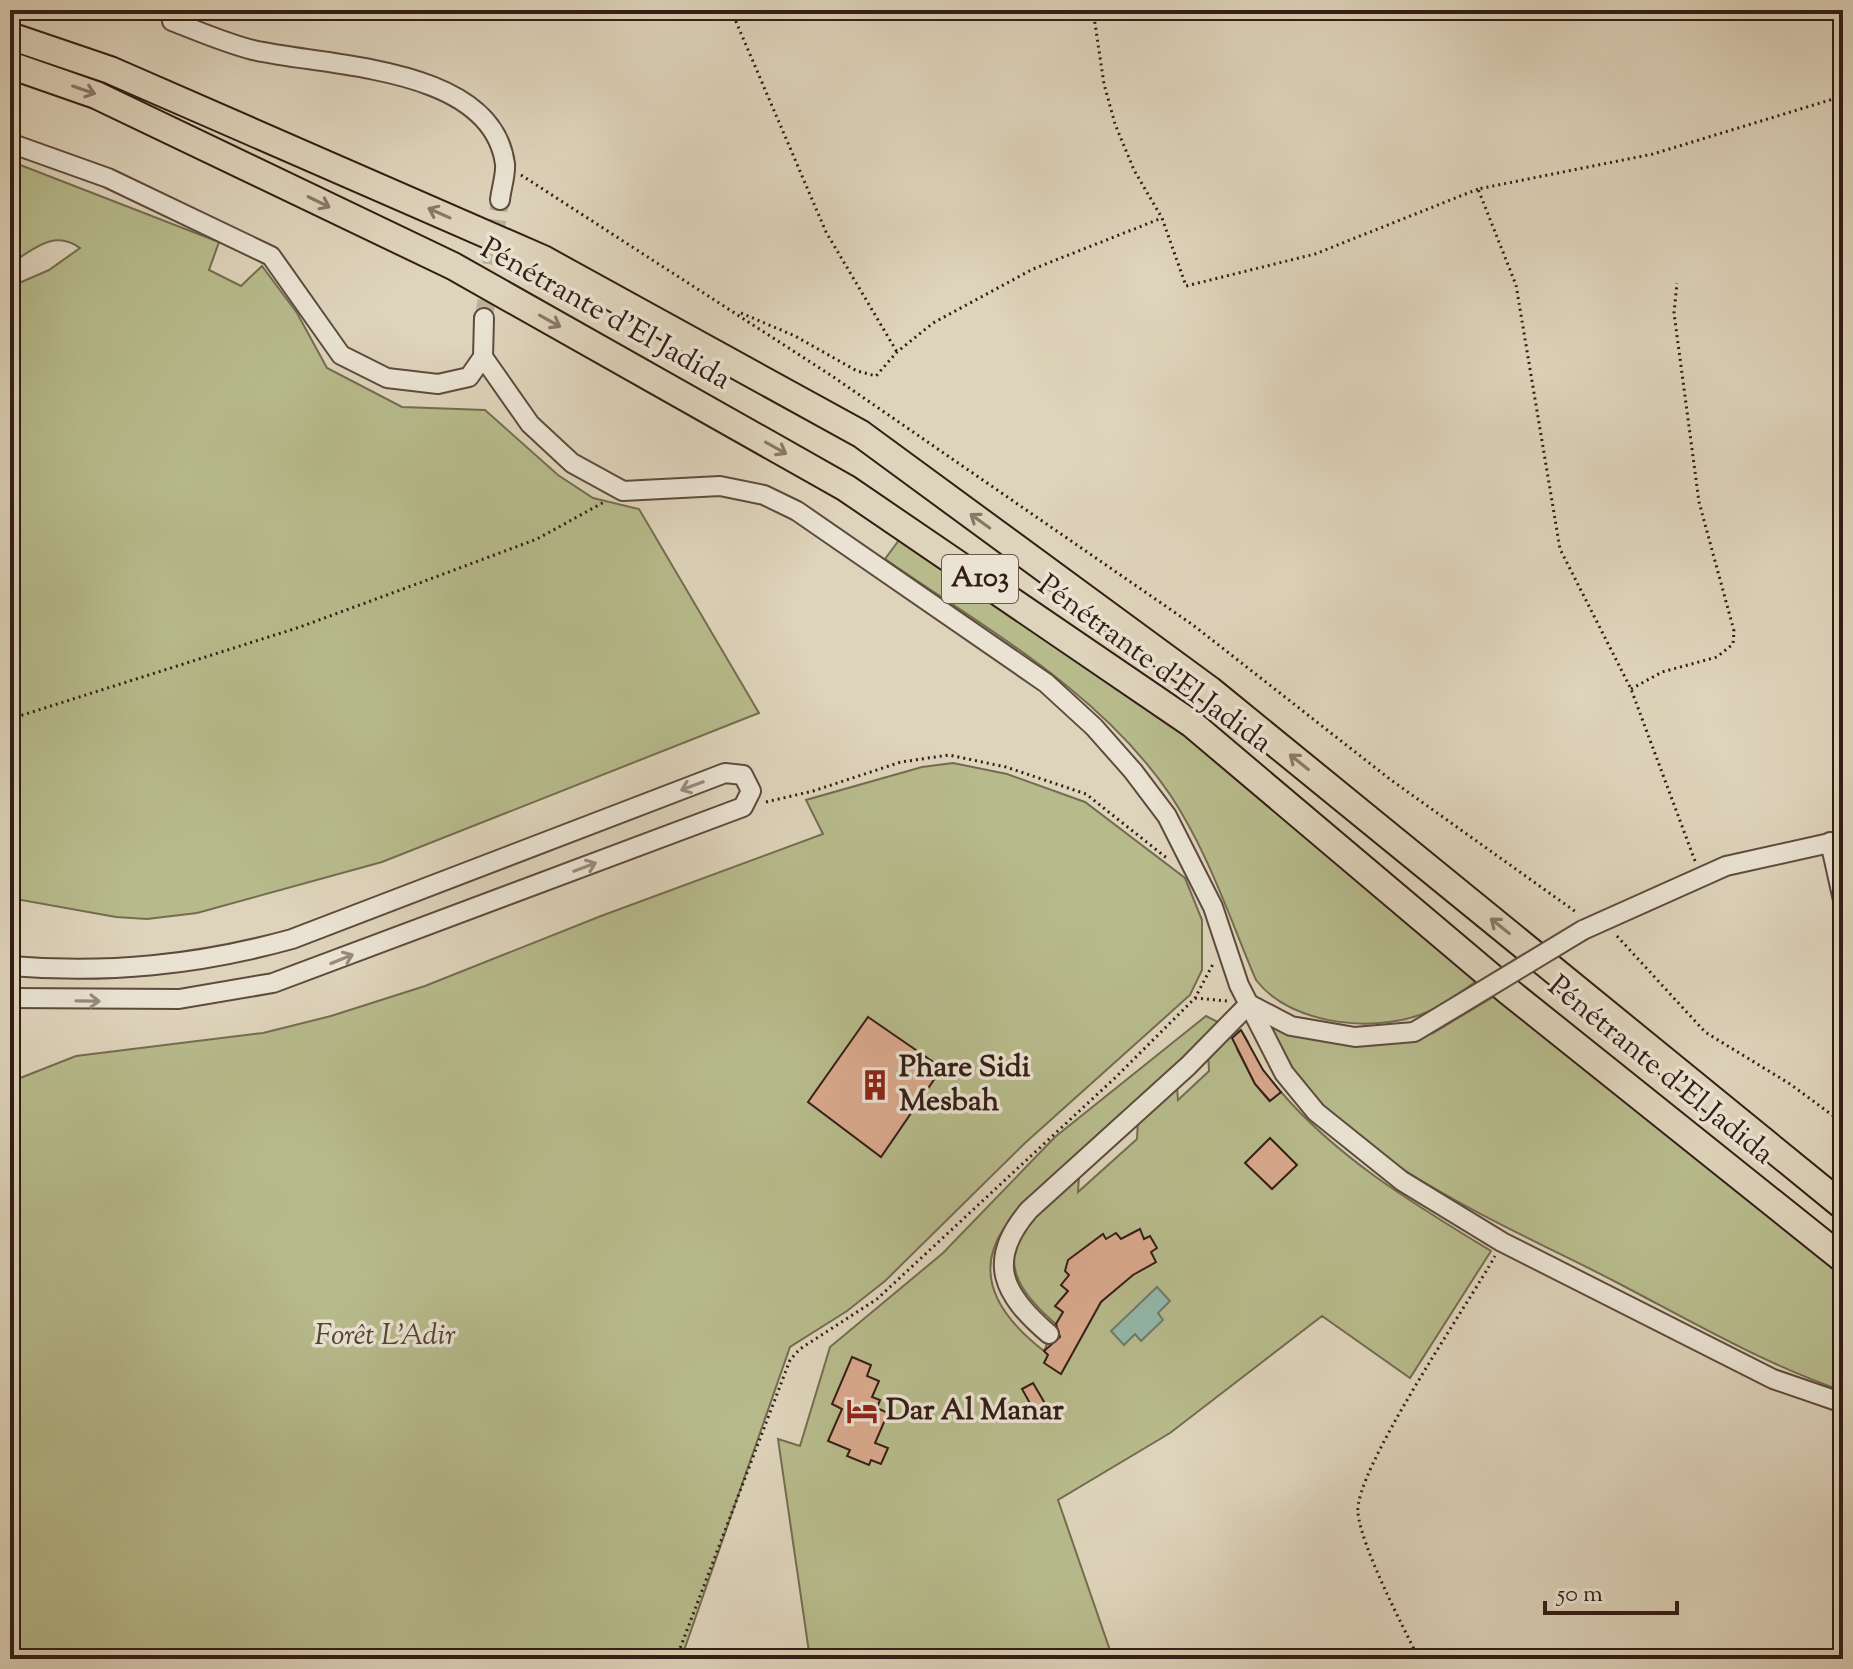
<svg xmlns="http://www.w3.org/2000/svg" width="1853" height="1669" font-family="'Sorts Mill Goudy',serif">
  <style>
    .green { fill: #b7bb8c; stroke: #756c50; stroke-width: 2 }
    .water { fill: #94b9ab; stroke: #6d7b6f; stroke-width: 2 }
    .building { fill: #daa98e; stroke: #331d15; stroke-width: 2 }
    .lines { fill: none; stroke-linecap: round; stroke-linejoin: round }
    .minor-tunnel { stroke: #bcaf9a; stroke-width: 18; stroke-dasharray: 18 9; stroke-linecap: butt }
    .minor-casing { stroke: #5e4b3e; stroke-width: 22 }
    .highway-casing { stroke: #331d15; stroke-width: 30 }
    .path { stroke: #331d15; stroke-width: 3; stroke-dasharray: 2 4; stroke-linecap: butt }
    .minor { stroke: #eae3d3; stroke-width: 18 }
    .highway { stroke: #ded4bb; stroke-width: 26 }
    .minor-bridge-casing { stroke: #5e4b3e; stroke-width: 22; stroke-linecap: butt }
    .minor-bridge { stroke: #eae3d3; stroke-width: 18 }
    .oneway { stroke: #887868 }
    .oneway2 { stroke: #988a7e }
    .labels { text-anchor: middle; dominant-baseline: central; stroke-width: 7; stroke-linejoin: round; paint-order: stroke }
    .shield { fill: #eae3d3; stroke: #6a584e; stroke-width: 2 }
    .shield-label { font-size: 28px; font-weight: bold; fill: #331d15 }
    .street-label { font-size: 30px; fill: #331d15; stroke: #eae3d3 }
    .poi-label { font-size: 30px; font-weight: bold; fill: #331d15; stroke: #eae3d3; text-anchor: start }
    .park-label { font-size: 30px; font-style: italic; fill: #544433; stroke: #eae3d3 }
  </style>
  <rect width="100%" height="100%" fill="#ded4bb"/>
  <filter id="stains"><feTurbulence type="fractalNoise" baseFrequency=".0025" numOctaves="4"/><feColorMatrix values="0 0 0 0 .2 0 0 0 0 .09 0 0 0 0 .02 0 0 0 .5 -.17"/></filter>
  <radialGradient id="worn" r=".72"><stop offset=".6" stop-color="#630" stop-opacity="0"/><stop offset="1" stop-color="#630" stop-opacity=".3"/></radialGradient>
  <path class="green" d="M 10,161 L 219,242 L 209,270 L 241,286 L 262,266 L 297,313 L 327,368 L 402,407 L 485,410 L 558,475 L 593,498 L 639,509 L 759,713 L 382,862 L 197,913 L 147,919 L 116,917 L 10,898 L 10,287 L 49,270 L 80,248 C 54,229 34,249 10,264 Z
    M 902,536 L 1189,734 L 1481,978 C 1466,988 1451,1000 1434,1009 C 1382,1035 1292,1027 1256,980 C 1230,919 1208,852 1171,796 C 1101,692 986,629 885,559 Z
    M 953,763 L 1007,774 L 1085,802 L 1185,878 L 1202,920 L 1202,970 L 1190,995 L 1025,1143 L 885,1281 L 847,1311 L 790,1347 L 681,1659 L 10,1659 L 10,1082 L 76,1056 L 263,1033 L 331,1016 L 425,986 L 601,916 L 823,834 L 806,800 L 922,767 Z
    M 1498,994 L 1843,1270 L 1843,1391 C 1762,1363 1689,1320 1614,1281 C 1514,1229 1344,1159 1284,1061 C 1278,1051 1275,1038 1270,1027 L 1404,1041 L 1433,1033 Z
    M 1206,1016 L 1218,1022 C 1175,1076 1119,1120 1068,1167 C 1043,1189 1005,1215 994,1248 C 979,1291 1013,1327 1044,1351 L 1056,1324 C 980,1260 1019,1227 1079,1176 L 1078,1192 L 1137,1139 L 1138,1121 L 1177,1086 L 1178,1100 L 1209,1071 L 1208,1052 L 1230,1038 L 1232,1028 L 1242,1032 L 1248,1042 L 1237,1049 L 1255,1084 L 1269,1101 L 1281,1092 C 1340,1160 1414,1204 1491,1251 L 1410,1378 L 1322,1316 L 1170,1433 L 1058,1500 L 1113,1659 L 810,1659 L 778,1439 L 800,1446 L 830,1347 L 943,1253 L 1055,1137 Z"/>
  <path class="water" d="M 1157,1287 L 1170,1301 L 1158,1313 L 1163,1320 L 1141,1341 L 1135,1334 L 1124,1345 L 1111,1331 Z"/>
  <path class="building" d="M 868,1017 L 942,1068 L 881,1157 L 808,1102 Z
    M 1241,1030 L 1263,1070 L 1281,1092 L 1270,1101 L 1255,1084 L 1232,1038 Z
    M 1270,1138 L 1297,1165 L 1272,1189 L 1245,1163 Z
    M 1140,1229 L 1144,1239 L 1150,1236 L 1157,1248 L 1151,1252 L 1156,1262 L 1133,1275 L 1101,1302 L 1061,1374 L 1044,1363 L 1048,1355 L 1044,1351 L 1060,1337 L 1056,1324 L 1063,1312 L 1055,1306 L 1068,1291 L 1061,1285 L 1069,1275 L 1065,1271 L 1068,1260 L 1103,1234 L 1106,1239 L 1116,1233 L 1121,1239 Z
    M 852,1357 L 871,1365 L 867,1376 L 879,1381 L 872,1397 L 880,1400 L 877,1408 L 888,1413 L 875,1443 L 888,1448 L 881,1464 L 871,1460 L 869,1465 L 847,1456 L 850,1450 L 828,1441 L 842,1409 L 832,1404 Z
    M 1033,1383 L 1047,1407 L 1036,1414 L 1022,1389 Z"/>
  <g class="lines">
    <path class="minor-tunnel" d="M 484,318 L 500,200"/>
    <defs>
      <path id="minor" d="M 174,10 L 172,21 C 198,31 225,43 253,50 C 326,67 492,65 505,164 C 506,175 501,189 500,200
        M 10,143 L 108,178 L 271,256 L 341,355 L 387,378 L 438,384 L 469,377 L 483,357
        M 484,318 L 483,357 L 530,424 L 572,463 L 623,491 L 720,486 L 764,495 L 797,511 L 1046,683 L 1094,727 L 1133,771 L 1167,816 L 1213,907 L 1239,985 L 1284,1073 L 1316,1112 L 1402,1181 L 1502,1242 L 1773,1379 L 1843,1403
        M 1830,842 L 1843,900
        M 1583,930 L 1726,866 L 1843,840
        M 10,966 C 108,974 198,965 292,939 L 725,773 L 743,775 L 751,791 L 743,807 L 273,983 L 179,999 L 10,998
        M 1049,1334 C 1003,1295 985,1261 1029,1210 L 1188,1066 L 1249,1004 L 1291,1026 L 1355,1037 L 1414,1032 L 1459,1005"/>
      <path id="highway" d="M 10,36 L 110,70 L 543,259 L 861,434 L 1210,690 L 1843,1206
        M 10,65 L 96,95 L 453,266 L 846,488 L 1192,724 L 1508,991 L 1843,1259"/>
    </defs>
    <use href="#minor" class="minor-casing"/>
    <use href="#highway" class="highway-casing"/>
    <path class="path" d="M 139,10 L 157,16
      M 731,10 L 826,232 L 897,352
      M 1093,10 L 1104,84 L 1115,124 L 1134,170 L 1162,218 L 1186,286 L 1315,254 L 1478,189
      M 521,175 L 832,376 L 1193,625 L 1391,780 L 1576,912
      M 741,313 L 795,336 L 857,371 L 876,376 L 897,352 L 933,323 L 1033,269 L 1162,218
      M 1631,689 L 1662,672 L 1717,657 L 1733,644 L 1734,631 L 1699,502 L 1674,313 L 1677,283
      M 10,719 L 300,627 L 422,582 L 537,539 L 606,501
      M 766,802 L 813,791 L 901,762 L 949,755 L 1006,767 L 1086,794 L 1168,859
      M 1695,861 L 1631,689 L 1560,549 L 1516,285 L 1478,189 L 1653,154 L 1843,96
      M 1617,936 L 1705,1032 L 1790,1084 L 1843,1123
      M 1195,998 L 1227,1001
      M 676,1659 L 790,1360 L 800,1349 L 877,1299 L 1117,1076 L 1195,998 L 1213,964
      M 1419,1659 C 1403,1627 1361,1546 1358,1513 C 1353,1472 1469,1303 1495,1256"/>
    <use href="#minor" class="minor"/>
    <use href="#highway" class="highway"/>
    <defs>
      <path id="minor-bridge" d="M 1459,1005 L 1583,930"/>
    </defs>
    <use href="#minor-bridge" class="minor-bridge-casing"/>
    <use href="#minor-bridge" class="minor-bridge"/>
  </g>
  <defs><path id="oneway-shaft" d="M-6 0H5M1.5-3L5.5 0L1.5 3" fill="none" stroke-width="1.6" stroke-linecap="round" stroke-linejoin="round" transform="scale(2)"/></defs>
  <g class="oneway">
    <use href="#oneway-shaft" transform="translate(84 90) rotate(19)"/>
    <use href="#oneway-shaft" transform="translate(319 202) rotate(26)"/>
    <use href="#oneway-shaft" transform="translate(439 213) rotate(-156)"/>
    <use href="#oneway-shaft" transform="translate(550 321) rotate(29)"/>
    <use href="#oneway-shaft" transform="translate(776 448) rotate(29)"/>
    <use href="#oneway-shaft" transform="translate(980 521) rotate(-144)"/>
    <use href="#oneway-shaft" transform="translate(1299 762) rotate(-141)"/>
    <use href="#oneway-shaft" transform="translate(1500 926) rotate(-141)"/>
  </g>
  <g class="oneway2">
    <use href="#oneway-shaft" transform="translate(692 786) rotate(159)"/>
    <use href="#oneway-shaft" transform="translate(585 867) rotate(-21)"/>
    <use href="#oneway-shaft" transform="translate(342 959) rotate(-22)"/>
    <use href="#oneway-shaft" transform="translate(88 1001) rotate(1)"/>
  </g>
  <defs>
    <symbol id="building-bare" viewBox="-9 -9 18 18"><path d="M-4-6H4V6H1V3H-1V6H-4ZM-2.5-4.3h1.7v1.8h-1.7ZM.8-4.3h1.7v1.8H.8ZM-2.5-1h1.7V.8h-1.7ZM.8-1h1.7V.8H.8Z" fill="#8f2418" stroke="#eae3d3" stroke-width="2.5" paint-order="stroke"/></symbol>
    <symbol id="hotel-bare" viewBox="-9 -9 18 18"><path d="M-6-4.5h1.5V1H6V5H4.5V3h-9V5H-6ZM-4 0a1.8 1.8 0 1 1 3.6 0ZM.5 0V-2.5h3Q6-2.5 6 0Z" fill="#8f2418" stroke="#eae3d3" stroke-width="2.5" paint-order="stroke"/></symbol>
  </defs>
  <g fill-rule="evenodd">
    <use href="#building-bare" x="853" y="1063" width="44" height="44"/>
    <use href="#hotel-bare" x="840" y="1389" width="44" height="44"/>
  </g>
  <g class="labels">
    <rect class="shield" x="942" y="555" width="76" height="48" rx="6"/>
    <g class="shield-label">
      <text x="980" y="579">A103</text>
    </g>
    <g class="street-label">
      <text transform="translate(605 315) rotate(29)">Pénétrante d'El Jadida</text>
      <text transform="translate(1154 665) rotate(36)">Pénétrante d'El Jadida</text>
      <text transform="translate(1660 1071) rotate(39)">Pénétrante d'El Jadida</text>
    </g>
    <g class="poi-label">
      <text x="899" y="1068">Phare Sidi<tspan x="899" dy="34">Mesbah</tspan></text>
      <text x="886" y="1411">Dar Al Manar</text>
    </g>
    <g class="park-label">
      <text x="385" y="1336">Forêt L'Adir</text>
    </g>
  </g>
  <rect width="1853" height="1669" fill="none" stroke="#ded4bb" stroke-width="40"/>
  <rect x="12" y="12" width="1829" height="1645" fill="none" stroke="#331d15" stroke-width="4"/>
  <rect x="20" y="20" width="1813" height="1629" fill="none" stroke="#331d15" stroke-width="2"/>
  <path d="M1545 1601v12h132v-12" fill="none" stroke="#331d15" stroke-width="4"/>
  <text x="1557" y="1601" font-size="24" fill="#331d15" stroke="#eae3d3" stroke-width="6" paint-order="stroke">50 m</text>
  <rect width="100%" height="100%" filter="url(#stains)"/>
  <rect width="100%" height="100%" fill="url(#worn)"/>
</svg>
